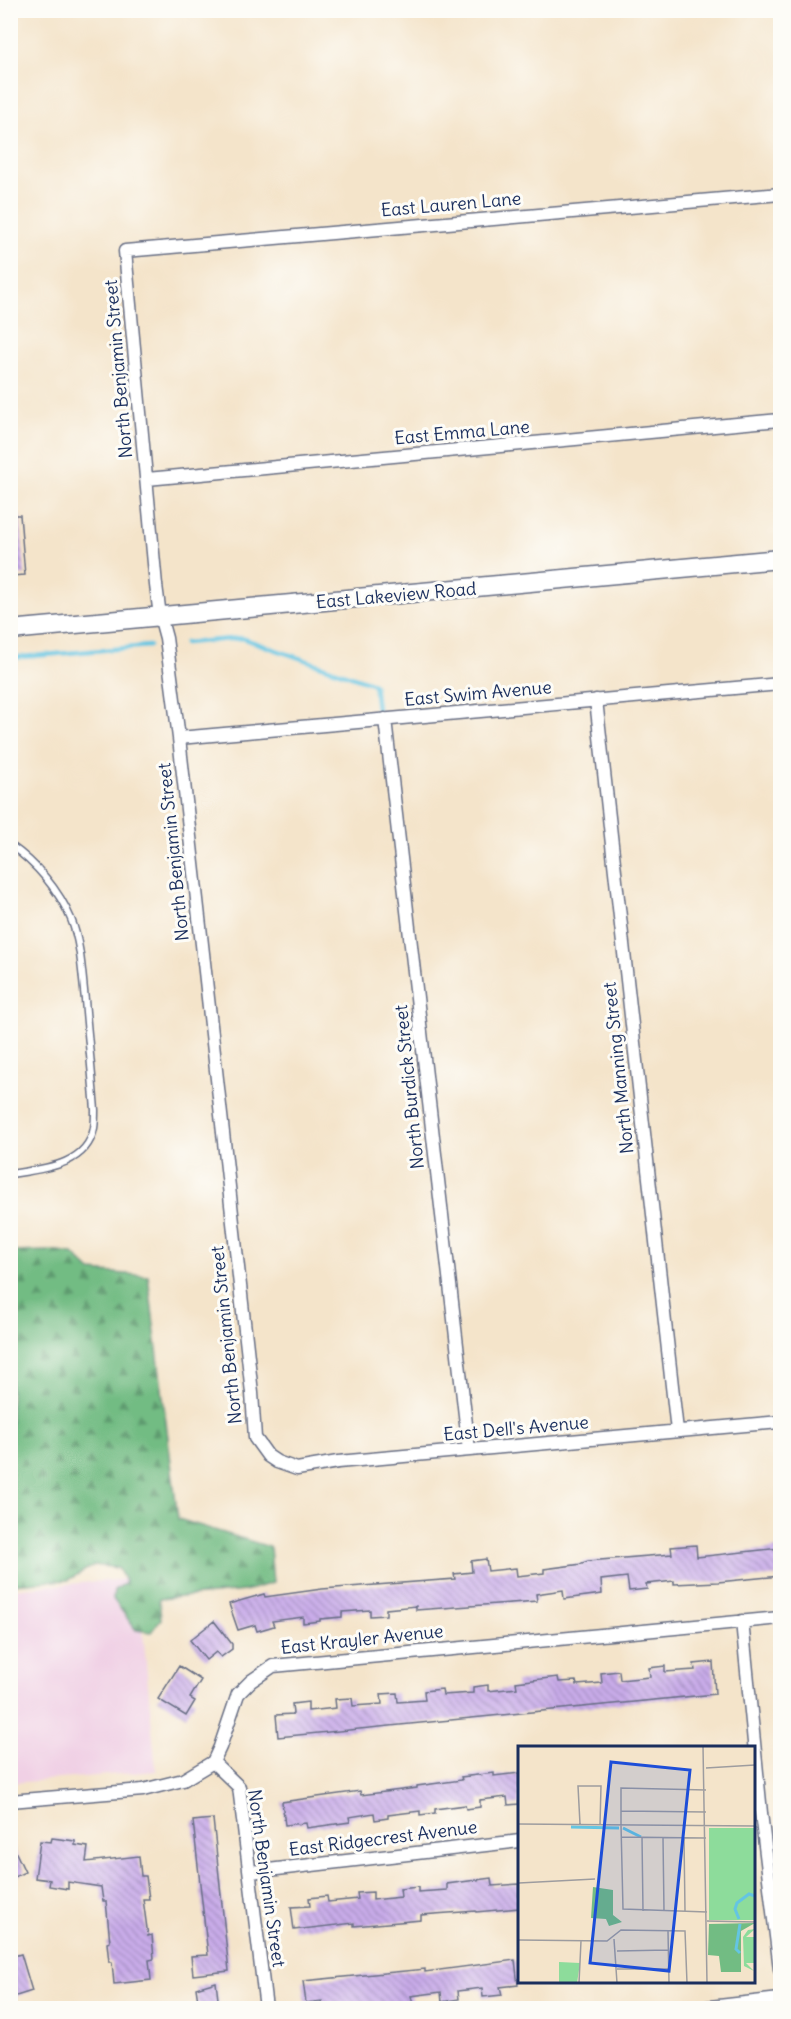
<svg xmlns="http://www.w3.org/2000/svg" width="791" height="2019" font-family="Delius,sans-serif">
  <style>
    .built { fill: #f0d0e5 }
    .forest { fill: url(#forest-firs); stroke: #467670; stroke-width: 1.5 }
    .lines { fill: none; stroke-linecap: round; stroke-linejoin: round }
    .stream { stroke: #64c5e2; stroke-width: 4.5 }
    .building { fill: url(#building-back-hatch) }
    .lane-casing { stroke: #676e84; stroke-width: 9 }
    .street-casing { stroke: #676e84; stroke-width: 15 }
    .secondary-casing { stroke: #676e84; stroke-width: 21 }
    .lane { stroke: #fff; stroke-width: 6 }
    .street { stroke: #fff; stroke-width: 12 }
    .secondary { stroke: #fff; stroke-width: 18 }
    .labels { text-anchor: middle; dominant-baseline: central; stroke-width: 6; stroke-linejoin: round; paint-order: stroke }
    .street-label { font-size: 18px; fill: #1b2f5e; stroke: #fdfcf7 }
    .inset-river { fill: none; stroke: #64c5e2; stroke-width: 3 }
    .inset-road { fill: none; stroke: #9d9c9f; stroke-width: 1.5 }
    .view { fill: #1d4ed8; fill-opacity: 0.15; stroke: #1d4ed8; stroke-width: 3 }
    .inset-edge { fill: none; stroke: #1b2f5e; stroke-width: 3 }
  </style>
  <defs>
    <pattern id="forest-firs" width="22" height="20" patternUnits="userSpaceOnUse" patternTransform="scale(1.5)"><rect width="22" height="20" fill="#72bc83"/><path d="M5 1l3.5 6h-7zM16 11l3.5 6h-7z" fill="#5d996e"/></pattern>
    <pattern id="building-back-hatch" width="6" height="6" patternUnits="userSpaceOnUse" patternTransform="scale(1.5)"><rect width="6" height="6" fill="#c9ace9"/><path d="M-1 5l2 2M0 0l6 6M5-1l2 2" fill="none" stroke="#a28cc0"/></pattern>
  </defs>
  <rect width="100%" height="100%" fill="#fdfcf7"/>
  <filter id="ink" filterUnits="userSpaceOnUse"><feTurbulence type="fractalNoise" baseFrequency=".0167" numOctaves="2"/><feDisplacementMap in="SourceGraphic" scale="12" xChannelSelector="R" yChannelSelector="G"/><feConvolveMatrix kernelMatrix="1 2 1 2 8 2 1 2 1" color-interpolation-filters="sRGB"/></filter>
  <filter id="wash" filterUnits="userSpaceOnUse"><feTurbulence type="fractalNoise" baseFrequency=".008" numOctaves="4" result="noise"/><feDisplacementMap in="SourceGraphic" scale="24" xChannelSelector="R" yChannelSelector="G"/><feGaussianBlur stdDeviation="1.35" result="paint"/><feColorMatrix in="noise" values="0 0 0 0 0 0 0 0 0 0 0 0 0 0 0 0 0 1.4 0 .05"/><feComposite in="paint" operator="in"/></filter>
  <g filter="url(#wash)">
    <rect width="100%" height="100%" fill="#f4e4ca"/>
    <path class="built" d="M 138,1578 L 156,1771 L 11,1783 L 11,1589 Z"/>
    <path class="forest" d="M 51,1251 L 73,1254 L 91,1271 L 148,1276 L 178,1519 L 270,1547 L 273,1583 L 245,1591 L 159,1599 L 161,1619 L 151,1632 L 136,1630 L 113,1599 L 114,1590 L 126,1583 L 118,1568 L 94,1565 L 68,1580 L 11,1584 L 11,1252 Z"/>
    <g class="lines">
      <path class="stream" d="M 185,643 L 242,638 L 374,684 L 378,717
        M 10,658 L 149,646"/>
    </g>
    <g id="blocks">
      <path class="building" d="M 10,515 L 20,515 L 25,575 L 10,576 Z
        M 696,1545 L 697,1557 L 780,1548 L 780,1576 L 718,1582 L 674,1584 L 674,1581 L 646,1584 L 647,1589 L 629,1591 L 627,1577 L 601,1580 L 602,1594 L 564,1599 L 563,1590 L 536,1594 L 537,1601 L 416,1610 L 416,1606 L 386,1609 L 386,1615 L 370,1616 L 370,1610 L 342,1612 L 342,1617 L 320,1619 L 320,1621 L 303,1623 L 303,1617 L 272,1621 L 274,1626 L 257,1631 L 255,1625 L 238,1630 L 229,1604 L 264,1594 L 265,1597 L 322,1589 L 455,1579 L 454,1574 L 472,1572 L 471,1561 L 486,1559 L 488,1571 L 516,1568 L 517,1576 L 544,1573 L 544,1569 L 582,1564 L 582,1563 L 588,1561 L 672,1554 L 671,1547 Z
        M 214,1621 L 232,1644 L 232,1649 L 221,1657 L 216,1652 L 206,1660 L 190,1640 Z
        M 713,1662 L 715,1694 L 278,1737 L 276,1715 L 293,1714 L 292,1704 L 308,1702 L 308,1711 L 336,1708 L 335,1699 L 352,1698 L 353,1706 L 382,1704 L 381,1694 L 397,1693 L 398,1702 L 425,1700 L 424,1691 L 442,1689 L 443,1695 L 473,1693 L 473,1687 L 488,1685 L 488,1691 L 517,1688 L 516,1682 L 558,1677 L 559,1682 L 576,1681 L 577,1685 L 602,1683 L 601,1673 L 619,1671 L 620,1680 L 650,1677 L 649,1668 L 665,1666 L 665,1672 L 695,1670 L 694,1664 Z
        M 179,1666 L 201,1680 L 190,1698 L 195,1701 L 186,1716 L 158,1699 Z
        M 494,1773 L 494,1776 L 519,1773 L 519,1804 L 508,1805 L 507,1797 L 480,1800 L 480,1807 L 466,1809 L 465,1805 L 435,1809 L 435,1813 L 420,1815 L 420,1811 L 388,1815 L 388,1818 L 375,1820 L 374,1813 L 349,1817 L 350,1822 L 307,1828 L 306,1823 L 285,1825 L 282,1802 L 360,1791 L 361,1795 L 417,1788 L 417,1786 L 462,1780 L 461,1777 Z
        M 213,1819 L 229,1971 L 193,1975 L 191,1956 L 208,1955 L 193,1821 Z
        M 52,1838 L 75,1841 L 75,1845 L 88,1847 L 86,1862 L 139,1856 L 141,1876 L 146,1876 L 149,1899 L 143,1899 L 148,1936 L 152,1935 L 154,1959 L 149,1960 L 151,1980 L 114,1984 L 112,1962 L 109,1962 L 107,1943 L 110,1942 L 106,1901 L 103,1901 L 101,1887 L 68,1882 L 68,1889 L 49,1886 L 50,1880 L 35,1878 L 40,1841 L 51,1842 Z
        M 10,1840 L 25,1872 L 10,1879 Z
        M 491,1878 L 492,1886 L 519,1884 L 519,1908 L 476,1912 L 476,1911 L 421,1915 L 421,1920 L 354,1926 L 354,1923 L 294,1930 L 291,1907 L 310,1906 L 309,1898 L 327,1896 L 328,1902 L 358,1899 L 357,1893 L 373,1892 L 373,1900 L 401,1897 L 400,1889 L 418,1887 L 418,1892 L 447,1890 L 447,1884 Z
        M 21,1954 L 32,1991 L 10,1998 L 10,1957 Z
        M 515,1960 L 518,1985 L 500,1987 L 502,1995 L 483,1997 L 482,1988 L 458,1991 L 459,1999 L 442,2002 L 441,1992 L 411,1996 L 413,2004 L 379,2008 L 367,2008 L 367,2005 L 323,2008 L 322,2001 L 306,2003 L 303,1981 L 425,1969 L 425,1972 Z
        M 216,1982 L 219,2008 L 199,2008 L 196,1988 Z"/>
    </g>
  </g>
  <g filter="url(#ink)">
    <use href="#blocks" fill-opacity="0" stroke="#676e84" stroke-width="1.5"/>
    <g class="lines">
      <defs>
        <path id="lane" d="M 10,845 C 36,863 59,890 71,919 C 81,943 82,974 85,1000 C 88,1037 92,1073 95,1110 C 95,1116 95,1122 94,1128 C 87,1166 42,1169 10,1174"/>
        <path id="street" d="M 780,194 L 125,251 L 156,585 L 160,616 L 166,638 L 179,738 L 252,1393 L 255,1438 L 268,1456 L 277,1462 L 297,1469 L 338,1462 L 780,1422
          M 147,479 L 780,420
          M 596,700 L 677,1431
          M 385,719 L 469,1450
          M 179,738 L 780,684
          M 742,1621 L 761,1813 L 780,1969
          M 213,1762 L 239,1787 L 266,2008
          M 10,1801 L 143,1790 L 183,1780 L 213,1762 L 220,1747 L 238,1694 L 251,1681 L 273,1666 L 780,1618
          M 251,1872 L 520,1841
          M 701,2008 L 780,1999"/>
        <path id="secondary" d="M 10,630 L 780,559"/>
      </defs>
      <use href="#lane" class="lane-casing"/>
      <use href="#street" class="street-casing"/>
      <use href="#secondary" class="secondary-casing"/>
      <use href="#lane" class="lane"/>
      <use href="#street" class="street"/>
      <use href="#secondary" class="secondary"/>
    </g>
  </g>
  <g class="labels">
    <g class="street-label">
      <text transform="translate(451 204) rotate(-5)">East Lauren Lane</text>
      <text transform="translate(118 369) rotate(-95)">North Benjamin Street</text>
      <text transform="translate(462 432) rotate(-5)">East Emma Lane</text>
      <text transform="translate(396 595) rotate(-5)">East Lakeview Road</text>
      <text transform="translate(478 693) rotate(-5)">East Swim Avenue</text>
      <text transform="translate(173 852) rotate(-96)">North Benjamin Street</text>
      <text transform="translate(618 1068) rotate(-96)">North Manning Street</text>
      <text transform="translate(409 1087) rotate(-96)">North Burdick Street</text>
      <text transform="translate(226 1335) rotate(-96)">North Benjamin Street</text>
      <text transform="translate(516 1428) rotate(-5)">East Dell's Avenue</text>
      <text transform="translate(362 1639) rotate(-6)">East Krayler Avenue</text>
      <text transform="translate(383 1838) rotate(-7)">East Ridgecrest Avenue</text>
      <text transform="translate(267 1878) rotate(82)">North Benjamin Street</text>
    </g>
  </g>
  <g transform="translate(518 1746)">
    <rect width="237" height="237" fill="#f4e4ca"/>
    <path d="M 191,82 L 237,82 L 237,174 L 191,174 ZM 41,216 L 62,217 L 59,237 L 41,237 Z" fill="#8ddc9b"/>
    <path d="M 75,141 L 95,144 L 95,169 L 104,176 L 91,180 L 88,173 L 73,172 ZM 237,177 L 223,185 L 223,226 L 203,226 L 201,210 L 190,209 L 191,178 Z" fill="#72bc83"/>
    <path d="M 237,183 L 228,191 L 237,191 L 237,217 L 228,217 L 236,225 L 226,220 L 225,191 L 230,184 Z" fill="#8ddc9b"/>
    <path class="inset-river" d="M 53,81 L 101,82M 105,82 L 123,91M 221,173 L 217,163 L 219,157 L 231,148 L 237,150M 222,178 L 218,203 L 222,207"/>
    <path class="inset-road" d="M 185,0 L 189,237M 188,22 L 237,19M 188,44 L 103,42 L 103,79 L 105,163 L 189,166M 103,65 L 188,66M 0,78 L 237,80M 62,78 L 60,40 L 83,40 L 82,79M 103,91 L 188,92M 124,91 L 125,165M 145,92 L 146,165M 166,92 L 167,165M 0,118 L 0,237M 1,137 L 77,133M 189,175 L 237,176M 150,185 L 151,237M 96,193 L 99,237M 1,194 L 89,195 L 103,184 L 167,185 L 169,237M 99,205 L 150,204M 99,223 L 150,223M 61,237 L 63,195"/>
    <path class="view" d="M 93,16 L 172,24 L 151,225 L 72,217 Z"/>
    <rect width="237" height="237" class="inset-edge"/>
  </g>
  <rect width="791" height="2019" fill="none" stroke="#fdfcf7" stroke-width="36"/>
</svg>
